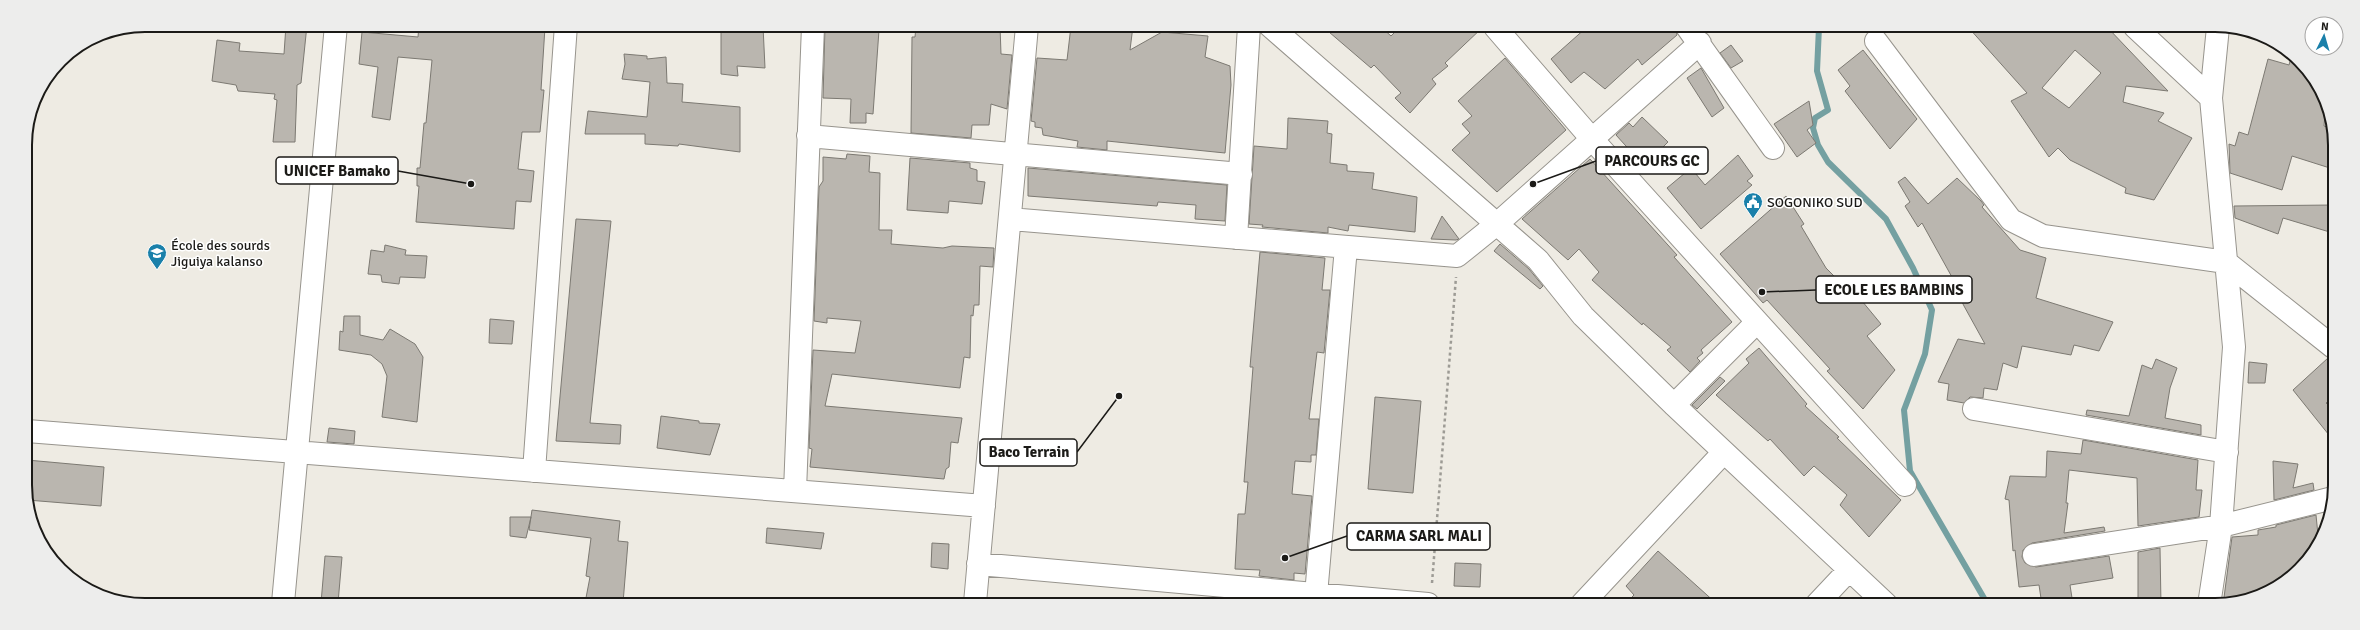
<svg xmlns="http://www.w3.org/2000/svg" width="2360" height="630" font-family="Signika,sans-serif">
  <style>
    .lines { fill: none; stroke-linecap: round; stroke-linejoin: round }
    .stream { stroke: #74a0a1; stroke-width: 6 }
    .building { fill: #bab6af; stroke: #7c7972; fill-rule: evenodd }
    .minor-casing { stroke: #97948d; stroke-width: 24 }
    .path { stroke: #9d9b95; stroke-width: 2.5; stroke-dasharray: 3 3; stroke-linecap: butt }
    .minor { stroke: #fff; stroke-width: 22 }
    .labels { text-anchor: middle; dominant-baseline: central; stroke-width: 3; stroke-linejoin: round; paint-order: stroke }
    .poi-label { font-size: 14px; fill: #1b1a17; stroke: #fff; text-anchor: start }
    .rim { fill: none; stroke: #1b1a17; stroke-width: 2 }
    .leader { fill: none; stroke: #1b1a17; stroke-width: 1.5 }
    .callout-dot { fill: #1b1a17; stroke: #fff; stroke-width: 1.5 }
    .callout { fill: #fff; stroke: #1b1a17; stroke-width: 1.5 }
    .callout-label { font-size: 15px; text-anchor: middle; font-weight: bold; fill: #1b1a17 }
  </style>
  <rect width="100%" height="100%" fill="#eeebe3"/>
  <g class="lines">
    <path class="stream" d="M 1819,27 L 1817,71 L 1828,110 L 1815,118 L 1813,128 L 1818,145 L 1828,162 L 1886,219 L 1913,268 L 1932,310 L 1925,354 L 1904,410 L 1910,471 L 1988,605"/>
  </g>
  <path class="building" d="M 286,25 L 307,25 L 301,83 L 297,85 L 295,142 L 273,142 L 277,100 L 274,99 L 275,94 L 238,91 L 236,85 L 212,81 L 217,40 L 240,43 L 239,51 L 284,54 Z
    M 419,25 L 508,32 L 509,25 L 545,27 L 541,90 L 544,90 L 540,132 L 522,132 L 518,169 L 534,171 L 531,202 L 516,201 L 514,229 L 416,222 L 419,186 L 417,186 L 417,168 L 420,168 L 424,123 L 426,123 L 432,60 L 398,57 L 390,120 L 372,117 L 378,67 L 359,64 L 362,32 L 418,37 Z
    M 721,26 L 763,26 L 765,68 L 737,66 L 738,76 L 721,74 Z
    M 825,26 L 872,26 L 879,30 L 873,114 L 866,113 L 866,123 L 850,123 L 851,99 L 823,98 Z
    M 916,26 L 1000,26 L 1001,54 L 1012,55 L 1007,109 L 991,104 L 989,125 L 972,125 L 971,138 L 911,133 L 912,37 L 915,37 Z
    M 1071,26 L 1133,26 L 1130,50 L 1162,32 L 1208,36 L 1205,57 L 1230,66 L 1231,85 L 1225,153 L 1107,141 L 1107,150 L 1077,147 L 1078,141 L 1043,135 L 1042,128 L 1035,127 L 1035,122 L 1031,121 L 1037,58 L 1067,60 Z
    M 1322,26 L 1380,26 L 1391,36 L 1401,26 L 1483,27 L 1445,63 L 1448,66 L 1432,79 L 1436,84 L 1410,113 L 1395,98 L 1401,93 L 1374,65 L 1371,68 Z
    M 1587,27 L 1675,27 L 1677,35 L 1642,65 L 1638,59 L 1605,89 L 1584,72 L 1571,83 L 1551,59 Z
    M 1968,27 L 2107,27 L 2168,91 L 2126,86 L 2123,102 L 2164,113 L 2158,121 L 2192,138 L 2154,200 L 2125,193 L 2126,188 L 2070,160 L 2058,148 L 2049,157 L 2011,101 L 2027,93 ZM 2075,50 L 2101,73 L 2069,108 L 2042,88 Z
    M 1731,45 L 1743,61 L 1731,68 L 1720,53 Z
    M 1863,50 L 1917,119 L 1890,149 L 1845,91 L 1850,86 L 1838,70 Z
    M 624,54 L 647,56 L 647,59 L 666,57 L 667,83 L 683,84 L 682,102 L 740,107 L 740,152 L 679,144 L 678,146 L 645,144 L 645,134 L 585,134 L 588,111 L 647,117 L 650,82 L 622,79 L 625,64 Z
    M 2292,54 L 2300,60 L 2322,92 L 2326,102 L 2324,126 L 2333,129 L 2333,169 L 2292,156 L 2282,190 L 2230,173 L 2229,144 L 2235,146 L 2239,132 L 2248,135 L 2268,59 L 2289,65 Z
    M 1505,58 L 1566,130 L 1497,192 L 1452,150 L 1470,133 L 1462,124 L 1472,116 L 1458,101 Z
    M 1701,68 L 1724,108 L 1712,117 L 1687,78 Z
    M 1809,101 L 1813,125 L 1807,130 L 1816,143 L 1797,157 L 1774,124 Z
    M 1642,117 L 1668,142 L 1644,166 L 1616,135 L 1629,123 L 1633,127 Z
    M 1288,118 L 1328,121 L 1327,133 L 1332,134 L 1330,163 L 1347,165 L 1347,171 L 1374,173 L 1372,189 L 1417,197 L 1415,232 L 1349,225 L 1348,231 L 1328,227 L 1328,233 L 1262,227 L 1263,225 L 1249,224 L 1254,146 L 1287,149 Z
    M 847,154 L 870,156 L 869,172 L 880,173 L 879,230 L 892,230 L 891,244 L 943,248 L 952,246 L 994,248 L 993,267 L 980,266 L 979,305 L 974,305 L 973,316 L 971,315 L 970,358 L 964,357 L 960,388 L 832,374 L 825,406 L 962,418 L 958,443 L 951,442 L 949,467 L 946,469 L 944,479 L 810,467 L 812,449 L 809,448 L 813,350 L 855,353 L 861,321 L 827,318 L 827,323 L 814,321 L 819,187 L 823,181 L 823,157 L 846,159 Z
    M 1738,155 L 1753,176 L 1747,181 L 1752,185 L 1701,229 L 1667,188 L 1691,168 L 1705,185 Z
    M 910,158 L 970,163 L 970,168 L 977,170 L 977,181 L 985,182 L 982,204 L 949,201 L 948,213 L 907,210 Z
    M 1590,159 L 1677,255 L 1674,257 L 1732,322 L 1701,350 L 1703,353 L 1697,358 L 1700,361 L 1690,372 L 1667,350 L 1671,347 L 1643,323 L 1642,325 L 1592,280 L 1599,272 L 1579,249 L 1568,260 L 1522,219 Z
    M 1028,168 L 1227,185 L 1225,221 L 1195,219 L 1196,205 L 1158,202 L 1157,206 L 1028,196 Z
    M 1905,177 L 1928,204 L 1957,178 L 1981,201 L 1984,205 L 1982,207 L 2020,250 L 2046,258 L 2036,298 L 2113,322 L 2099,351 L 2074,345 L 2071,355 L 2022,346 L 2017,368 L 2003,363 L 1997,390 L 1984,388 L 1983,398 L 1970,397 L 1964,403 L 1947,400 L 1949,384 L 1938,382 L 1958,339 L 1985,344 L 1964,306 L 1960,298 L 1963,297 L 1922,223 L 1918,227 L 1905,206 L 1910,202 L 1898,182 Z
    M 1786,196 L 1804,224 L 1801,226 L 1826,268 L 1860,302 L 1862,301 L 1881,324 L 1867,336 L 1895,370 L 1863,409 L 1827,371 L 1830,369 L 1767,300 L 1763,303 L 1720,254 Z
    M 2333,205 L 2333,233 L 2283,218 L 2278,234 L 2235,218 L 2234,206 Z
    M 1442,216 L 1459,239 L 1456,240 L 1431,239 Z
    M 576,219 L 611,221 L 590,423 L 621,425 L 620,444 L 556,441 Z
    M 1500,244 L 1529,269 L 1543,286 L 1540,289 L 1494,251 Z
    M 385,245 L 406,250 L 405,255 L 427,256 L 425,278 L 400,277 L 399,284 L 382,282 L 381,275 L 368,274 L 371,250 L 384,252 Z
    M 1260,252 L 1325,258 L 1322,290 L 1330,290 L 1324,353 L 1317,352 L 1309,419 L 1319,419 L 1316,455 L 1311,455 L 1311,462 L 1295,461 L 1292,494 L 1312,496 L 1305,574 L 1294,573 L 1294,580 L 1259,576 L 1260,570 L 1235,569 L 1238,514 L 1245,514 L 1248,482 L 1244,482 L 1253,367 L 1250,367 Z
    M 344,316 L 360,316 L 360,335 L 383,340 L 390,329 L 415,344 L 423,357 L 417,422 L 382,417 L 387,376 L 382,364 L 371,355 L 339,350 L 340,331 L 343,332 Z
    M 490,319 L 514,321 L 512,344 L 489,343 Z
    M 1759,348 L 1807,404 L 1805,406 L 1839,437 L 1837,438 L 1901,500 L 1869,537 L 1840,505 L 1847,495 L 1814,466 L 1804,476 L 1770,439 L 1768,441 L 1716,395 L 1749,363 L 1746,359 Z
    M 2328,358 L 2333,359 L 2333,397 L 2326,403 L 2333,410 L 2333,440 L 2293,390 Z
    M 2156,359 L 2177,368 L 2170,388 L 2165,418 L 2201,425 L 2201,435 L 2086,415 L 2087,410 L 2129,416 L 2142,365 L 2152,369 Z
    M 2249,362 L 2267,364 L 2265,383 L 2248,383 Z
    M 1720,377 L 1725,381 L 1697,409 L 1692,405 Z
    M 1375,397 L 1421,401 L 1413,493 L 1368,489 Z
    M 661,416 L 699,421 L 699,423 L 720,424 L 710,455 L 657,448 Z
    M 329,428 L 355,431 L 354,444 L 327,442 Z
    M 2083,440 L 2198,460 L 2196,490 L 2202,490 L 2199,517 L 2138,526 L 2137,478 L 2069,470 L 2066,503 L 2068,503 L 2064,533 L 2104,527 L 2105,531 L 2032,543 L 2023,550 L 2022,557 L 2025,563 L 2036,567 L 2109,556 L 2113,578 L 2070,585 L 2072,598 L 2066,599 L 2066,605 L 2042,605 L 2039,585 L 2019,587 L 2015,550 L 2013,551 L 2009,500 L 2005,499 L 2010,476 L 2046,477 L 2047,451 L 2081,454 Z
    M 27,460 L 104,467 L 101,506 L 27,500 Z
    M 2273,461 L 2298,464 L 2293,488 L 2313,483 L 2314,490 L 2274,500 Z
    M 532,510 L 620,521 L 618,541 L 628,542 L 623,603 L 585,603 L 590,577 L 586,576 L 591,538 L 529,530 Z
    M 2316,515 L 2319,545 L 2294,575 L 2261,596 L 2223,605 L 2232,537 L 2258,535 L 2258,530 L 2276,527 L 2276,525 Z
    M 510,517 L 531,517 L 526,538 L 510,536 Z
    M 767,528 L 824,533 L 821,549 L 766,543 Z
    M 932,543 L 949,544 L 948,569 L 931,567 Z
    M 2160,548 L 2161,605 L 2138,605 L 2138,552 Z
    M 1658,551 L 1717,604 L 1625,604 L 1634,595 L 1626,586 Z
    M 325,556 L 342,557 L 338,603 L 321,603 Z
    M 1455,563 L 1481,564 L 1480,587 L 1454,586 Z"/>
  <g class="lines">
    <defs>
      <path id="minor" d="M 1270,26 L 1538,260 L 1583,316 L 1674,405 L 1886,604
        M 1495,27 L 1591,138 L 1905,485
        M 1687,27 L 1773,148
        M 2135,27 L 2211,98
        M 1876,41 L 2011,220 L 2043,236 L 2226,262 L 2333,347
        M 808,136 L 1241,174
        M 1010,219 L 1457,256 L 1498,223 L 1700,43
        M 1236,238 L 1249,26
        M 1674,405 L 1757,322
        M 1974,409 L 2227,452
        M 27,431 L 984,506
        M 534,471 L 566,25
        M 795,491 L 813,26
        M 2034,555 L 2221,526 L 2333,498
        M 978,564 L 1428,604
        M 283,603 L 336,25
        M 975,603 L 1027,26
        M 1317,604 L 1316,595 L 1346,247
        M 1582,604 L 1724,452
        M 1817,604 L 1849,570
        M 2209,605 L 2221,526 L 2234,347 L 2211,98 L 2218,27"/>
    </defs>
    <use href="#minor" class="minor-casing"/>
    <path class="path" d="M 1432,583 L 1456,277"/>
    <use href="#minor" class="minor"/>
  </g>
  <defs>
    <symbol id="civic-pin" viewBox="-11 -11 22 30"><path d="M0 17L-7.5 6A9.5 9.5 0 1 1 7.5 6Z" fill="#1a80aa" stroke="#fff"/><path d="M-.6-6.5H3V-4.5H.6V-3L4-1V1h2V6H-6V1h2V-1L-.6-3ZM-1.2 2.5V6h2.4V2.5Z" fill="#fff"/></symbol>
    <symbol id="school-pin" viewBox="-11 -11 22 30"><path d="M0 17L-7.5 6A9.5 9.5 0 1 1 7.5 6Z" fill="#1a80aa" stroke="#fff"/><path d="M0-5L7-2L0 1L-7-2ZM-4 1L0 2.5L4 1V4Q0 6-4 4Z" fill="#fff"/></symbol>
  </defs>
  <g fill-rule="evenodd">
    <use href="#civic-pin" x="1742" y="191" width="22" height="30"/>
    <use href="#school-pin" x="146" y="242" width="22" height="30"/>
  </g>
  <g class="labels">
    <g class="poi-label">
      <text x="1767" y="202">SOGONIKO SUD</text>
      <text x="171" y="245">École des sourds<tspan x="171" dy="16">Jiguiya kalanso</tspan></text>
    </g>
  </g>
  <path d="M0 0H2360V630H0ZM145 32H2215A113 113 0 0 1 2328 145V485A113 113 0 0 1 2215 598H145A113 113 0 0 1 32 485V145A113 113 0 0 1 145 32Z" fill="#ededec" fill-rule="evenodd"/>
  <path class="rim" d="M145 32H2215A113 113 0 0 1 2328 145V485A113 113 0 0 1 2215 598H145A113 113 0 0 1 32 485V145A113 113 0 0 1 145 32Z"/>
  <path class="leader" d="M1533 184L1596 161M471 184L398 171M1762 292L1816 290M1119 396L1077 452M1285 558L1347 536"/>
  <g class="callout-dot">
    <circle cx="1533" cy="184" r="4"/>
    <circle cx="471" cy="184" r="4"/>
    <circle cx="1762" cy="292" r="4"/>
    <circle cx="1119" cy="396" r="4"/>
    <circle cx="1285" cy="558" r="4"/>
  </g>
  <g class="callout">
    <rect x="1596" y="147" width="112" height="27" rx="4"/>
    <rect x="276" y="157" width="122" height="27" rx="4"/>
    <rect x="1816" y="276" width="156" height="27" rx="4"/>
    <rect x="980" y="439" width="97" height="27" rx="4"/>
    <rect x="1347" y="523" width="143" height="27" rx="4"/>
  </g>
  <g class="callout-label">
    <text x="1652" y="166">PARCOURS GC</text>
    <text x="337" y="176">UNICEF Bamako</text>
    <text x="1894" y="295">ECOLE LES BAMBINS</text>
    <text x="1029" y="457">Baco Terrain</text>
    <text x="1419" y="541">CARMA SARL MALI</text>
  </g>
  <g transform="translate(2324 36) rotate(5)"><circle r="19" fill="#ffffff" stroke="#a4a3a2"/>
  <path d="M0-3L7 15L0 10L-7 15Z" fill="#1a80aa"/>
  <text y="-6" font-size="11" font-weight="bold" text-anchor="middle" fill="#1b1a17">N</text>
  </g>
</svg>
